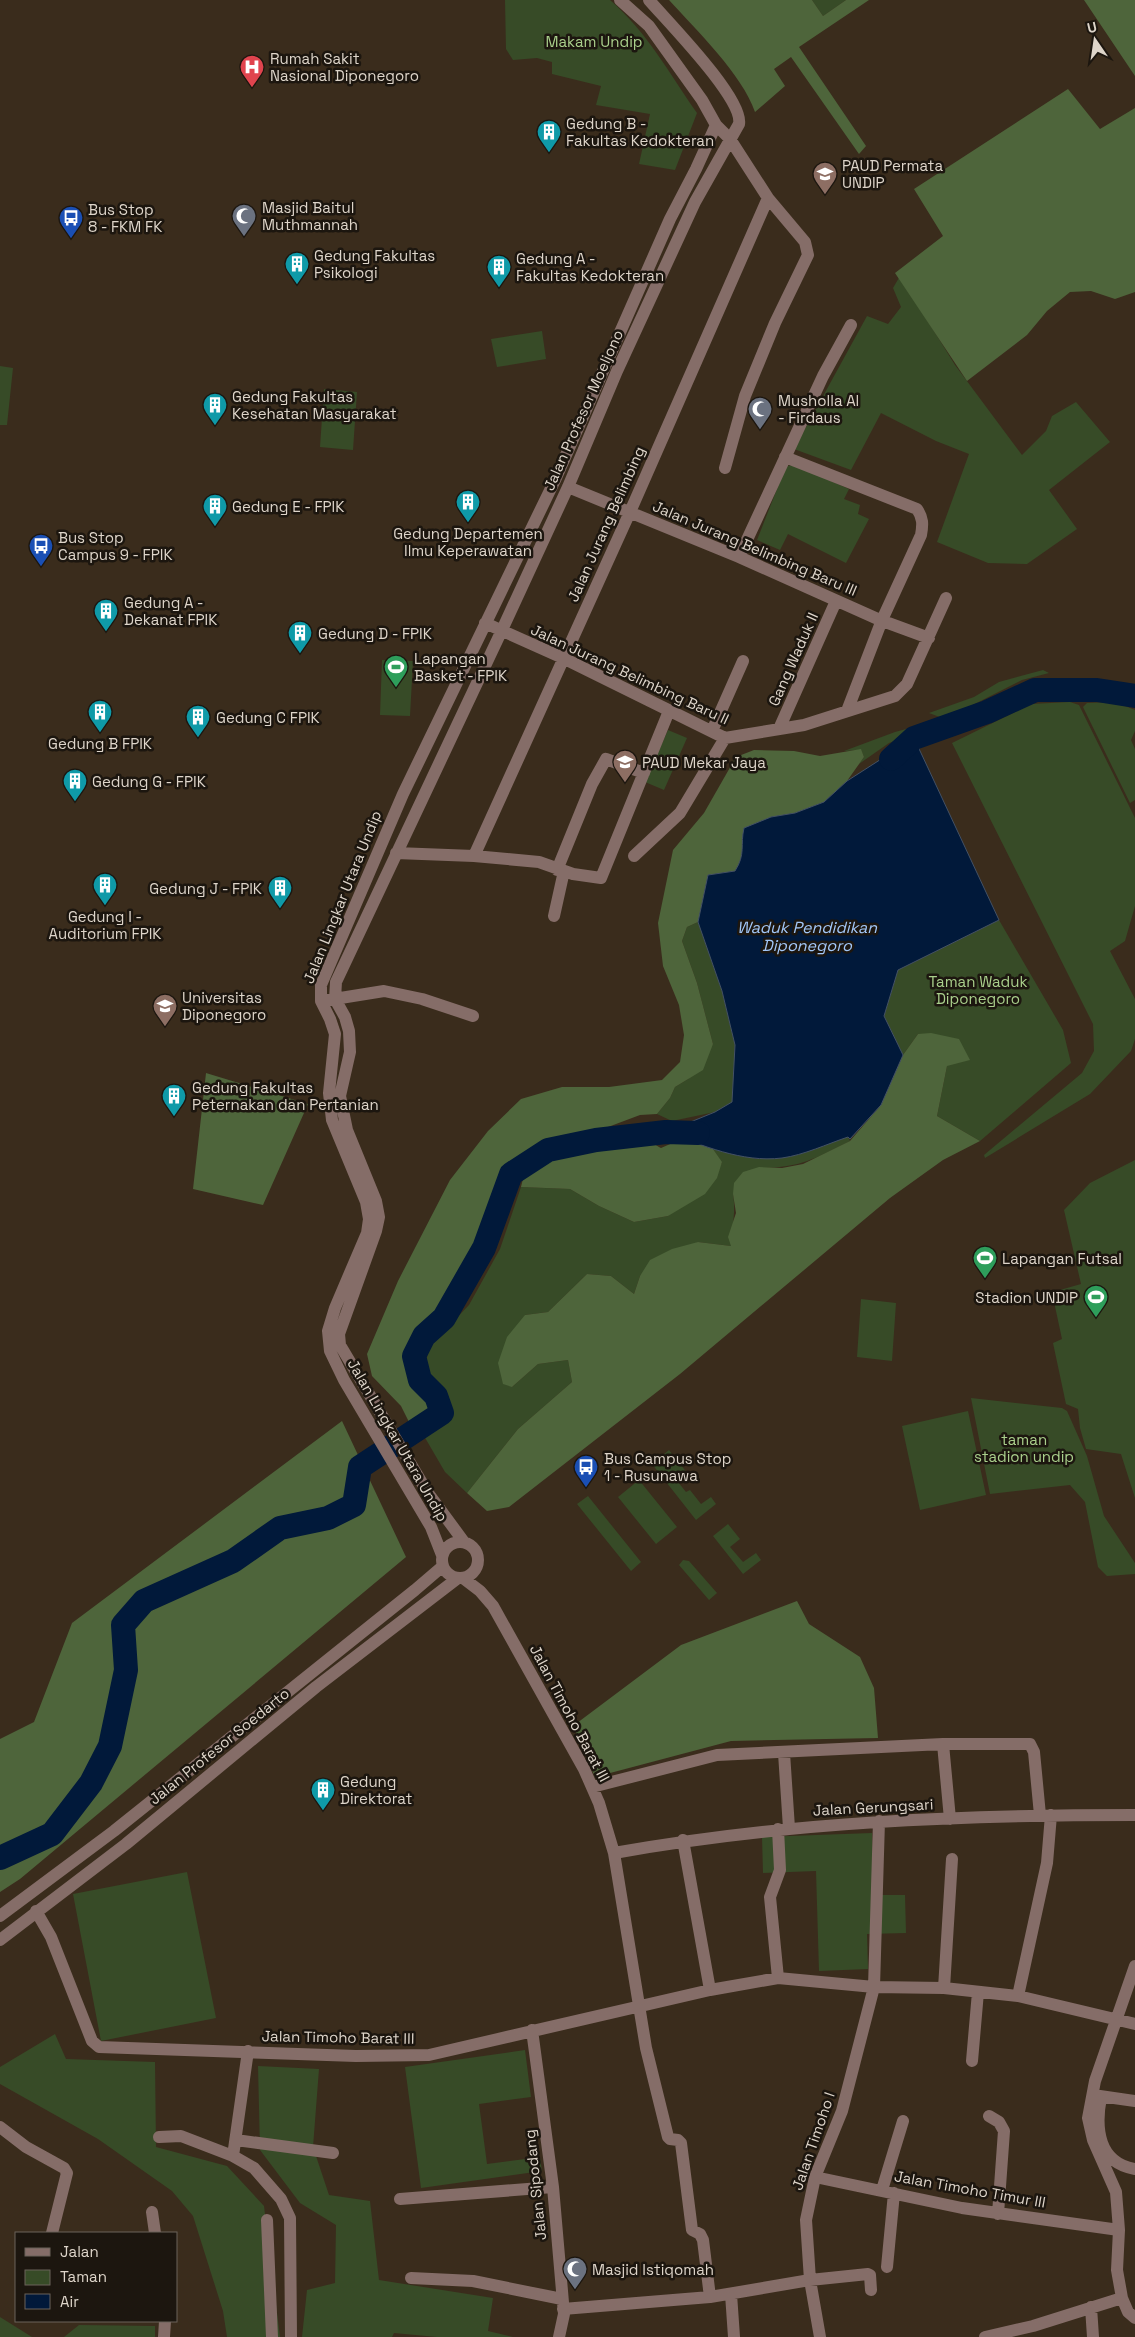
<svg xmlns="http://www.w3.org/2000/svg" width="1135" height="2337" font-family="'Space Grotesk',sans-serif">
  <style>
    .green { fill: #374b27 }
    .forest { fill: #4e653b }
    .water { fill: #01193a; stroke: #435165 }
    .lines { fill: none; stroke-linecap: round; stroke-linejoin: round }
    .river { stroke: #01193a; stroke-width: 24 }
    .minor { stroke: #856d68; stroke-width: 12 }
    .labels { text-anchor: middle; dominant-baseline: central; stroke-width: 5; stroke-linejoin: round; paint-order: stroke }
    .park-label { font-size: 15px; fill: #aad08c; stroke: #1c160f }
    .poi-label { font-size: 15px; fill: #ded5ca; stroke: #1c160f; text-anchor: start }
    .street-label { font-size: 15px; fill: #ded5ca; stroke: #1c160f }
    .water-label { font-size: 16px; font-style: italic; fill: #a2c7f8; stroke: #1c160f }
  </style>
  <rect width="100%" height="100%" fill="#3a2c1c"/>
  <path class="green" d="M 505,0 L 610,0 C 647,32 669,73 697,113 L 675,170 L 639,164 L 650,114 L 596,105 L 601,86 L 552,74 L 552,62 L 537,58 L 513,60 L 506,49 Z
    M 812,0 L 846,0 L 823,16 Z
    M 900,276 L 955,365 L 1022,455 L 1046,431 L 1052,416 L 1076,402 L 1110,442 L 1049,490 L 1077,529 L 1027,564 L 988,563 L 937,542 L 969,454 L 936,441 L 881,413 L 851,470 L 794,449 L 867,316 L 888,324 L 901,307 L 893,288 Z
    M 542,331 L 546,359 L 497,367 L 491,339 Z
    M 0,366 L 13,368 L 7,425 L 0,425 Z
    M 324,389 L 357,392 L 353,450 L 320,447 Z
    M 795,465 L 849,489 L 844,499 L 860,505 L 858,514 L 869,519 L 846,563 L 788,534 L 780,550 L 757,540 L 786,466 Z
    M 382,660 L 413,661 L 410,716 L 380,715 Z
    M 1043,670 L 1049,673 L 1022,680 L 945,719 L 929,713 L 974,697 L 999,682 Z
    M 1070,702 L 1079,705 L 1135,818 L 1135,906 L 1125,941 L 1110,951 L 1135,999 L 1135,1039 L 1131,1051 L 1090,1094 L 985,1158 L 984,1155 L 1082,1073 L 1094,1051 L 1093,1024 L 952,743 L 1031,704 Z
    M 1115,702 L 1135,710 L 1135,731 L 1131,740 L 1135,749 L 1135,800 L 1130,803 L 1083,707 L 1087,703 Z
    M 925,724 L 927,729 L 889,743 L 859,764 L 864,757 L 861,750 L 844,751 L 895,732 Z
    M 668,730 L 687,738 L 664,790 L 645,782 Z
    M 999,920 L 1063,1030 L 1071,1063 L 980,1141 L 937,1116 L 947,1066 L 918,1034 L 903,1055 L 884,1016 L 898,970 Z
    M 698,922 L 722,991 L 735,1045 L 732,1102 L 715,1112 L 672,1121 L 657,1114 L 670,1098 L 675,1087 L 688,1079 L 713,1044 L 697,983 L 682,941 L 687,927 Z
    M 848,1137 L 850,1141 C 814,1159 800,1168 759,1168 L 733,1194 C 736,1212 732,1227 731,1246 L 698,1242 L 640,1276 L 634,1294 L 611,1276 L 587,1274 L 548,1312 L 525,1315 L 512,1387 L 538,1364 L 568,1360 L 572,1382 L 518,1429 L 467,1493 L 445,1472 L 424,1436 L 452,1416 L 442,1390 L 426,1374 L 428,1343 L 448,1327 L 469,1305 L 500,1249 L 521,1187 L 570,1189 L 599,1206 L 634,1222 L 668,1216 L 722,1163 L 713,1149 L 757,1159 Z
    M 1135,1160 L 1135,1498 L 1121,1454 L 1086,1449 L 1080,1428 L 1078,1409 L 1066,1404 L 1053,1343 L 1062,1339 L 1053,1297 L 1060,1290 L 1081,1284 L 1064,1210 L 1090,1183 Z
    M 861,1299 L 896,1303 L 892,1361 L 857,1357 Z
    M 971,1398 L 1062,1408 L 1067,1411 L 1087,1456 L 1104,1516 L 1135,1563 L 1135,1574 L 1107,1576 L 1098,1567 L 1085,1502 L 1070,1485 L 990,1494 Z
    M 968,1411 L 986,1495 L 920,1510 L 902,1426 Z
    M 669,1450 L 688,1474 L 678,1482 L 686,1492 L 690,1490 L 701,1504 L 711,1497 L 716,1504 L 696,1520 L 652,1464 Z
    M 639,1480 L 677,1527 L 656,1544 L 618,1497 Z
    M 588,1496 L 641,1562 L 631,1571 L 577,1504 Z
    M 728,1524 L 740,1539 L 730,1547 L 743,1562 L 756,1553 L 761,1560 L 743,1574 L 713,1536 Z
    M 683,1560 L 689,1561 L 717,1593 L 709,1600 L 679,1565 Z
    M 872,1833 L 874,1895 L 905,1895 L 906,1933 L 867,1934 L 868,1969 L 819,1971 L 816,1871 L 763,1873 L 762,1837 Z
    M 187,1872 L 216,2018 L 101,2041 L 73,1894 Z
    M 55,2034 L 66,2059 L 155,2062 L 156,2147 L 227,2166 L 264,2206 L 280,2337 L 227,2337 L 223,2311 L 193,2216 L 172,2191 L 98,2139 L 0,2084 L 0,2067 Z
    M 525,2050 L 531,2097 L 479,2104 L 487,2164 L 540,2157 L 542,2171 L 421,2188 L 405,2067 Z
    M 258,2066 L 319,2069 L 313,2147 L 329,2195 L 370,2201 L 379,2280 L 493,2298 L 488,2331 L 513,2337 L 437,2337 L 394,2333 L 392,2337 L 302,2337 L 307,2290 L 335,2283 L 336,2225 L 300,2203 L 260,2150 Z
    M 0,2317 L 32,2337 L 0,2337 Z
    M 79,2325 L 155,2326 L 155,2337 L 64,2337 Z"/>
  <path class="forest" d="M 669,0 L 812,0 L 823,16 L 846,0 L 869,0 L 799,47 L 866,146 L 859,154 L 791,57 L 774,69 L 785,86 L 755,112 C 742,74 696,30 669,0 Z
    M 1083,0 L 1135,0 L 1135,76 L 1084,0 Z
    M 1068,89 L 1100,129 L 1135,108 L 1135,292 L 1115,299 L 1091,291 L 1070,292 L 1047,311 L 1027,335 L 967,381 L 895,273 L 943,236 L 914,189 Z
    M 861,749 L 864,757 L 847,781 L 824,802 L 795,813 L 771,817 L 742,838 C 744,851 742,860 735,871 L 708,875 L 698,922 L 687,927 L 682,941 L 697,983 L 713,1044 L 703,1070 L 675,1087 L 670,1098 L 657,1114 L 640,1115 L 600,1130 L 543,1146 L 502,1169 L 480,1242 L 438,1310 L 420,1330 L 409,1354 L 419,1390 L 433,1408 L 411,1426 L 401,1406 L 372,1376 L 367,1354 L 398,1281 L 450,1180 L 488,1131 L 521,1099 L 562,1087 L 609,1087 L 662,1080 L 680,1062 L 684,1035 L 679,1005 L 663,966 L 658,923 L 673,850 L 704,813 L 736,757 L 754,750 L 794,751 L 820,756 Z
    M 931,1033 L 959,1039 L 970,1060 L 947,1066 L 937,1116 L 980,1141 L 943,1160 L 890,1198 L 680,1374 L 509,1507 L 487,1511 L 467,1493 L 518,1429 L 572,1382 L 568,1360 L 538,1364 L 512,1387 L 503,1384 L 498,1363 L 507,1337 L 525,1315 L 548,1312 L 587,1274 L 611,1276 L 634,1294 L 640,1276 L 650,1260 L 672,1249 L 698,1242 L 731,1246 L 728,1237 L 736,1213 L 733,1194 L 734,1183 L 743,1172 L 759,1167 L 782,1168 L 803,1164 L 850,1141 L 881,1105 L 903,1055 L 918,1034 Z
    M 206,1073 L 308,1104 L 263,1205 L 193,1189 Z
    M 684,1138 L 713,1149 L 722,1162 L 717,1178 L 705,1194 L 668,1216 L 634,1222 L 599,1206 L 570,1189 L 521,1187 C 522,1183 523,1178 525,1176 C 541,1153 620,1139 647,1141 C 652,1142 657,1146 661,1148 Z
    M 342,1421 L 406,1557 L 20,1879 L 0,1892 L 0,1739 L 34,1722 L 72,1623 Z
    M 797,1601 L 809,1624 L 860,1657 L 874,1688 L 878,1738 L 731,1741 L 595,1777 L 573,1726 L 681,1645 Z"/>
  <path class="water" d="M 914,738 L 999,920 L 898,970 L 884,1016 L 903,1055 L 881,1105 L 850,1139 L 848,1137 C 827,1144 804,1155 782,1158 C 742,1163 702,1145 666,1132 L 715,1112 L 732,1102 L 735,1045 L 722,991 L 698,922 L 708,875 L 735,871 C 746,854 740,845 744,828 L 771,817 L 795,813 L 824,802 L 847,781 Z"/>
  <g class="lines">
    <path class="river" d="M 891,759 L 914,738 L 987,712 L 1035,690 L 1097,690 L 1135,696
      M 0,1858 L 52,1834 L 91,1783 L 110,1746 L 126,1670 L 123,1625 L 144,1601 L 233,1561 L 280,1528 L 328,1518 L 354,1505 L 360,1467 L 442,1413 L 436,1396 L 420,1380 L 414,1356 L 424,1336 L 444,1318 L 484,1248 L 511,1174 L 548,1150 L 596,1140 L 666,1132 L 698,1133"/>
    <path class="minor" d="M 785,457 L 917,509 C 923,518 923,524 921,535 L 882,620 L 847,711
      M 725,468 L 745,396 L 775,323 L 808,255 L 805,242 L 768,198
      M 568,487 L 739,557 L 880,620 L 929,638
      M 739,557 L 823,376 L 851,325
      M 485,623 L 563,658 L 725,738 L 804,725 L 895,696 L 907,684 L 946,598
      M 779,729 L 836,601
      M 712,731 L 743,661
      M 396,853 L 474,856 L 630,512 L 768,198 L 730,139 L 716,125
      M 474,856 L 539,862 L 573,874 L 601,878 L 669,711
      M 634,856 L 680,813 L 725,738
      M 557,870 L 592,784 L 606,759 L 644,773
      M 554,916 L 564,871
      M 328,1000 L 384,991 L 422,999 L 473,1016
      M442 1560a18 18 0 1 1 36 0a18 18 0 1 1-36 0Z
      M 464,1542 L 428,1493 L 340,1345 L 339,1334 L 376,1231 L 379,1217 L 376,1201 L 347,1130 L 340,1096 L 350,1052 L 349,1031 L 345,1017 L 335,999 L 336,982 L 502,630 L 568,487 L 617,371 L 695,202 L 739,124 C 744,99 667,21 649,0
      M 442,1555 L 431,1527 L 344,1380 L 330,1351 L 328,1331 L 335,1308 L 367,1233 L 369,1219 L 366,1202 L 332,1120 L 329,1093 L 335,1034 L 330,1019 L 321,1001 L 321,985 L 403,794 L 555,480 L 670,219 L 696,169 L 716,125 L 702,100 L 649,26 L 620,0
      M 463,1578 L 480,1591 L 493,1606 L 584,1769 L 599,1803 L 614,1853 L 646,2048 L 668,2137 L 670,2139 L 678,2140 L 681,2143 L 692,2230 L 700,2234 L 703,2240 L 710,2297
      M 943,1744 L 1030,1744 L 1034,1752 L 1040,1815
      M 784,1753 L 789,1828
      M 592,1787 L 717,1755 L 943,1744 L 950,1819
      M 778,1829 L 780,1870 L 770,1897 L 778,1978
      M 683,1840 L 710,1990
      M 614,1853 C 786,1822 960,1815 1135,1815
      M 36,1911 L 51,1937 L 92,2041 L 99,2047 L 356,2056 L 429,2055 L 710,1990 L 778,1978 L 874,1987 L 944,1988 L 1018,1996 L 1135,2024
      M 0,1916 L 114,1831 L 415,1590 L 443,1566
      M 0,1940 L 126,1844 L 316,1687 L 458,1578
      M 1135,1966 L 1095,2081 L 1088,2118 L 1093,2140 L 1116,2192 L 1119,2230 L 1117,2270 L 1122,2298 L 1128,2312 L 1135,2318
      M 944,1988 L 952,1859
      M 1018,1996 L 1047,1863 L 1051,1815
      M 532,2030 L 553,2187 L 564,2314 L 559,2337
      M 972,2061 L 978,1992
      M 1093,2095 L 1135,2101
      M 1101,2097 C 1095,2128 1098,2163 1135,2169
      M 989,2116 L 999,2122 L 1004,2131 L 998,2214
      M 0,2127 L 26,2147 L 64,2168 L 67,2173 L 52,2233
      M 159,2137 L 181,2136 L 233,2156 L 254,2168 L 281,2199 L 290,2218 L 291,2337
      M 236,2140 L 333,2153
      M 233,2156 L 248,2051
      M 815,2177 L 962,2208 L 1119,2230
      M 882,2190 L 903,2121
      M 400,2199 L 553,2187
      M 152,2212 L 155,2233
      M 267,2220 L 272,2337
      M 887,2267 L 894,2193
      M 411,2278 L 473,2281 L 562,2299
      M 731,2294 L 734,2337
      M 1091,2307 L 1093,2337
      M 563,2309 L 710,2297 L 810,2280 L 868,2274 L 870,2275 L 871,2290
      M 164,2337 L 165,2321
      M 820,2337 L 810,2280 L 806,2220 L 815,2177 L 842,2111 L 874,1987 L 879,1821
      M 985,2337 L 1033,2326 L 1122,2298"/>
  </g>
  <defs>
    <symbol id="hospital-pin" viewBox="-11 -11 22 30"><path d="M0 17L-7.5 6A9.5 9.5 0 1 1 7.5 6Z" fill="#e0444e" stroke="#1c160f"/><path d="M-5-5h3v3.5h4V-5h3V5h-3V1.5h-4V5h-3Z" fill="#fff"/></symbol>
    <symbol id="building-pin" viewBox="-11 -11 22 30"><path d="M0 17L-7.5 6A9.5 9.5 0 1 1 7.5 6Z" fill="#0f9aa8" stroke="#1c160f"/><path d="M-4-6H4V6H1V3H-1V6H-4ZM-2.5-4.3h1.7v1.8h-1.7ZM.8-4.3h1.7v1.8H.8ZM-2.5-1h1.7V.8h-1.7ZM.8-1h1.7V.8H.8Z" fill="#fff"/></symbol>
    <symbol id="school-pin" viewBox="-11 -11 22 30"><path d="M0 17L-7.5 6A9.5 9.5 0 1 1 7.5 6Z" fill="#8d6e63" stroke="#1c160f"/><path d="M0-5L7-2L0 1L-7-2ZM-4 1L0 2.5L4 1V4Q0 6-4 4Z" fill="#fff"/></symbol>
    <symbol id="mosque-pin" viewBox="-11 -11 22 30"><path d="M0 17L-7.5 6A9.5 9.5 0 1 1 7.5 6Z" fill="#6b7280" stroke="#1c160f"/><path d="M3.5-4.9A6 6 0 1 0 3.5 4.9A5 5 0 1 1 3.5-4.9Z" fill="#fff"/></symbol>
    <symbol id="bus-pin" viewBox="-11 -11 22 30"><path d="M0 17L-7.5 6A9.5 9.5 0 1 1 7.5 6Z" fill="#1a4fb4" stroke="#1c160f"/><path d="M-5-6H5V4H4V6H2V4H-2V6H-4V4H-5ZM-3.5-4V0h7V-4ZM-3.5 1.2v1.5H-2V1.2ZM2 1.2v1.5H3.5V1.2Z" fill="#fff"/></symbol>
    <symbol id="stadium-pin" viewBox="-11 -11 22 30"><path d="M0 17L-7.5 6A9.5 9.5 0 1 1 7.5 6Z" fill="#2e9e5b" stroke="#1c160f"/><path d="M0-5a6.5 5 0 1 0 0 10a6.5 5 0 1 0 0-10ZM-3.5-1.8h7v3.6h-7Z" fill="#fff"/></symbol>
    <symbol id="university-pin" viewBox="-11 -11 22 30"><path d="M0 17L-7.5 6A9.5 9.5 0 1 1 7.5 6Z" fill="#8d6e63" stroke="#1c160f"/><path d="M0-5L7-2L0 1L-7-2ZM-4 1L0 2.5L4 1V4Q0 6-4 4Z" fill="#fff"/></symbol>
  </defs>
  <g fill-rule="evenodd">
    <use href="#hospital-pin" x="238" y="53" width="28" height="38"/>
    <use href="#building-pin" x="535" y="118" width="28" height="38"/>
    <use href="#school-pin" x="811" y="160" width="28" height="38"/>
    <use href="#mosque-pin" x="230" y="202" width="28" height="38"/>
    <use href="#bus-pin" x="57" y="204" width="28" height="38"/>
    <use href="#building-pin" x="283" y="250" width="28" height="38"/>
    <use href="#building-pin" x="485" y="253" width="28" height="38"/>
    <use href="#building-pin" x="201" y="391" width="28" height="38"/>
    <use href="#mosque-pin" x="746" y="395" width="28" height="38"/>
    <use href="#building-pin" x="454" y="488" width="28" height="38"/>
    <use href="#building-pin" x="201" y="492" width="28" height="38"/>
    <use href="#bus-pin" x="27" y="532" width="28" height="38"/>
    <use href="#building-pin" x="92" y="597" width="28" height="38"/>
    <use href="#building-pin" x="286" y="619" width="28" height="38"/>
    <use href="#stadium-pin" x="382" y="653" width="28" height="38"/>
    <use href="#building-pin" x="86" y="698" width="28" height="38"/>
    <use href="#building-pin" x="184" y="703" width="28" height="38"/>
    <use href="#school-pin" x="611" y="748" width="28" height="38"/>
    <use href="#building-pin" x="61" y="767" width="28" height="38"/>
    <use href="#building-pin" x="91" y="871" width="28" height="38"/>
    <use href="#building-pin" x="266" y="874" width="28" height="38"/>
    <use href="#university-pin" x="151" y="992" width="28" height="38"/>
    <use href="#building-pin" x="160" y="1082" width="28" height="38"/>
    <use href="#stadium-pin" x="971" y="1244" width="28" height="38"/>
    <use href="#stadium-pin" x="1082" y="1283" width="28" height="38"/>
    <use href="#bus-pin" x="572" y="1453" width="28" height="38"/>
    <use href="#building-pin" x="309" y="1776" width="28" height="38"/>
    <use href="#mosque-pin" x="561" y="2255" width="28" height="38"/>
  </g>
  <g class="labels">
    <g class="park-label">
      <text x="594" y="41">Makam Undip</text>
      <text x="978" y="981">Taman Waduk<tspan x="978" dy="17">Diponegoro</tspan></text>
      <text x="1024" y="1439">taman<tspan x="1024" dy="17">stadion undip</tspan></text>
    </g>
    <g class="poi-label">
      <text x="270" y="58">Rumah Sakit<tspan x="270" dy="17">Nasional Diponegoro</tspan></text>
      <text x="566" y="123">Gedung B -<tspan x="566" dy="17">Fakultas Kedokteran</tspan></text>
      <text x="842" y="165">PAUD Permata<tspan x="842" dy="17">UNDIP</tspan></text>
      <text x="262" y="207">Masjid Baitul<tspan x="262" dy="17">Muthmannah</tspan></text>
      <text x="88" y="209">Bus Stop<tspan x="88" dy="17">8 - FKM FK</tspan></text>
      <text x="314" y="255">Gedung Fakultas<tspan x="314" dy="17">Psikologi</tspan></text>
      <text x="516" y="258">Gedung A -<tspan x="516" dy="17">Fakultas Kedokteran</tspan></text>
      <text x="232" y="396">Gedung Fakultas<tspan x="232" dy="17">Kesehatan Masyarakat</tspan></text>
      <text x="778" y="400">Musholla Al<tspan x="778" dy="17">- Firdaus</tspan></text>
      <text x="232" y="506">Gedung E - FPIK</text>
      <text x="468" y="533" text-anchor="middle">Gedung Departemen<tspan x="468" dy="17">Ilmu Keperawatan</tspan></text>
      <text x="58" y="537">Bus Stop<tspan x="58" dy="17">Campus 9 - FPIK</tspan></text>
      <text x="124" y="602">Gedung A -<tspan x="124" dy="17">Dekanat FPIK</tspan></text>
      <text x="318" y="633">Gedung D - FPIK</text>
      <text x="414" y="658">Lapangan<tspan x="414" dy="17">Basket - FPIK</tspan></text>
      <text x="216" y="717">Gedung C FPIK</text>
      <text x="100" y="743" text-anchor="middle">Gedung B FPIK</text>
      <text x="642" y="762">PAUD Mekar Jaya</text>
      <text x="92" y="781">Gedung G - FPIK</text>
      <text x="262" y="888" text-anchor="end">Gedung J - FPIK</text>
      <text x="105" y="916" text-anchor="middle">Gedung I -<tspan x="105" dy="17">Auditorium FPIK</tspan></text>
      <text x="182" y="997">Universitas<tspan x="182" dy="17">Diponegoro</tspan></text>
      <text x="192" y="1087">Gedung Fakultas<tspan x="192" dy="17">Peternakan dan Pertanian</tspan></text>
      <text x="1002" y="1258">Lapangan Futsal</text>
      <text x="1078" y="1297" text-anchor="end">Stadion UNDIP</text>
      <text x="604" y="1458">Bus Campus Stop<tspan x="604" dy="17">1 - Rusunawa</tspan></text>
      <text x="340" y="1781">Gedung<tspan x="340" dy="17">Direktorat</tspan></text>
      <text x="592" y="2269">Masjid Istiqomah</text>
    </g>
    <g class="street-label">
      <text transform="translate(583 410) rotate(-66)">Jalan Profesor Moeljono</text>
      <text transform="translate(606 524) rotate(-66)">Jalan Jurang Belimbing</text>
      <text transform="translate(755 548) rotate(23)">Jalan Jurang Belimbing Baru III</text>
      <text transform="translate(793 659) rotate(-66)">Gang Waduk II</text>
      <text transform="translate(630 674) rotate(25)">Jalan Jurang Belimbing Baru II</text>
      <text transform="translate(342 897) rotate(-68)">Jalan Lingkar Utara Undip</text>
      <text transform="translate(398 1440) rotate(60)">Jalan Lingkar Utara Undip</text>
      <text transform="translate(570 1713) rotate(62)">Jalan Timoho Barat III</text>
      <text transform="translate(219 1746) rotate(-39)">Jalan Profesor Soedarto</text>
      <text transform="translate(873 1807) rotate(-3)">Jalan Gerungsari</text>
      <text transform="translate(338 2037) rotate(1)">Jalan Timoho Barat III</text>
      <text transform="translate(813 2141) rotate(-71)">Jalan Timoho I</text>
      <text transform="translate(535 2185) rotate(-96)">Jalan Sipodang</text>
      <text transform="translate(970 2189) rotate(10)">Jalan Timoho Timur III</text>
    </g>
    <g class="water-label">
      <text x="807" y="927">Waduk Pendidikan<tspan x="807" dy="18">Diponegoro</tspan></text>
    </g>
  </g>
  <rect x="15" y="2232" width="162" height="90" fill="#1c160f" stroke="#6a625a"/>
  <rect x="25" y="2248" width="25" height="8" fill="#856d68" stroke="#6a625a"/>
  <text x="60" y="2257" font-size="15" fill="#ded5ca">Jalan</text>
  <rect x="25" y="2270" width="25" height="15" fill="#374b27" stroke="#6a625a"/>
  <text x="60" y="2282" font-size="15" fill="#ded5ca">Taman</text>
  <rect x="25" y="2294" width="25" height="15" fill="#01193a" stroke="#6a625a"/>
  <text x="60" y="2307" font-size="15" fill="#ded5ca">Air</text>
  <g transform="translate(1095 40) rotate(347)" stroke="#1c160f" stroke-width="4" paint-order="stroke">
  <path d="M0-4L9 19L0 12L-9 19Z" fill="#ded5ca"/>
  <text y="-8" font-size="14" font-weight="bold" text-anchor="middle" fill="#ded5ca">U</text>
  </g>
</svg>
